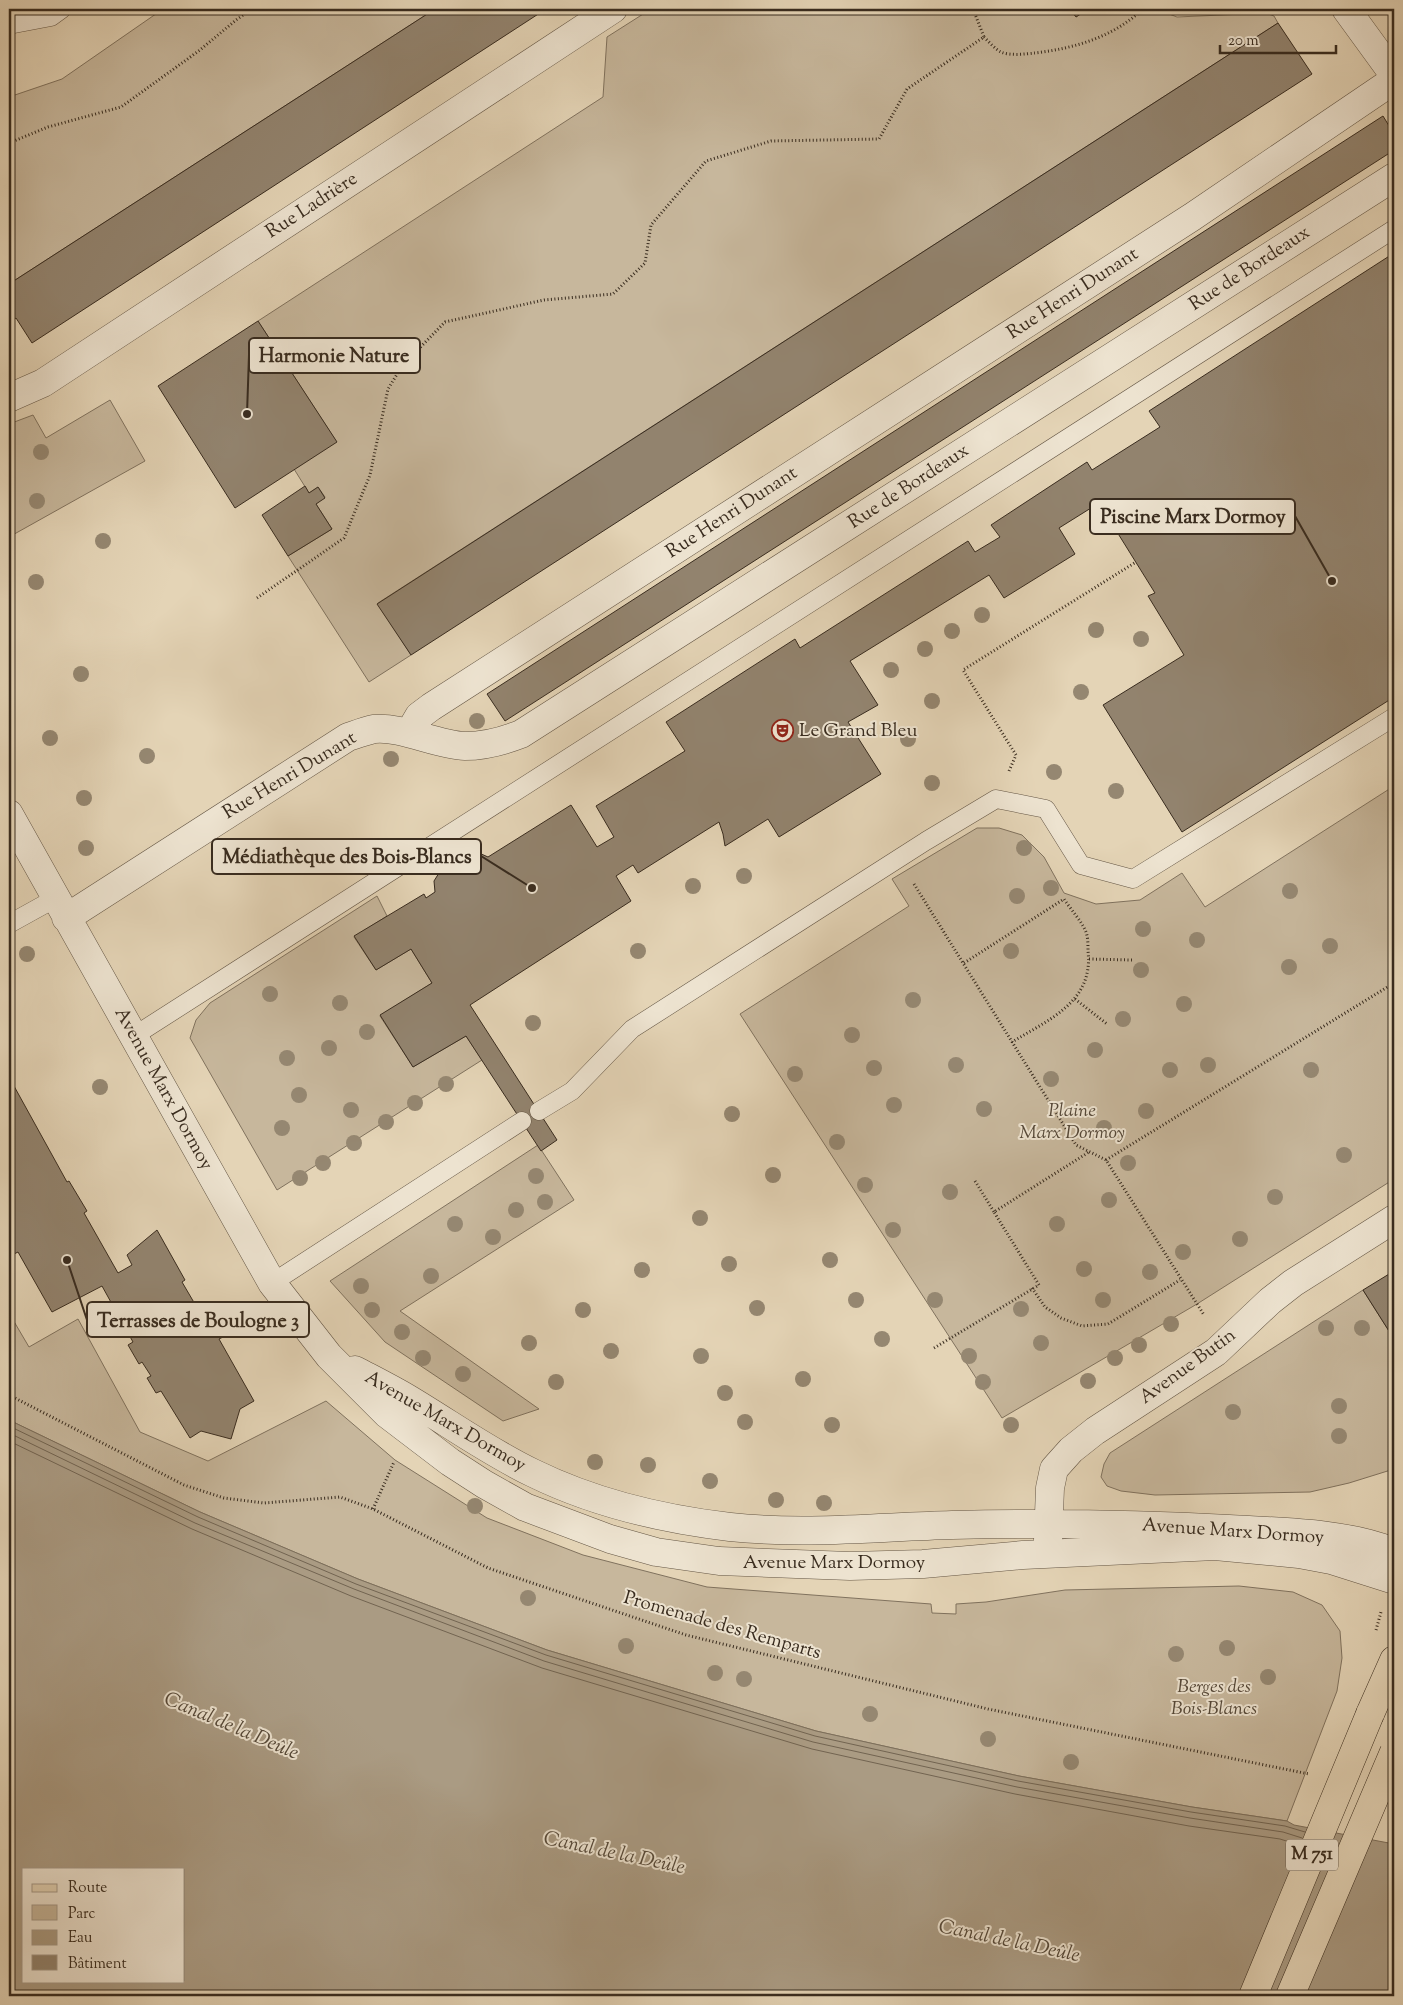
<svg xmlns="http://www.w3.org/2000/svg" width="1403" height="2005" font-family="'Sorts Mill Goudy',serif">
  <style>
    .green { fill: #c7b79c; stroke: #80725e }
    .water { fill: #aa9b83; stroke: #7d6f5b; fill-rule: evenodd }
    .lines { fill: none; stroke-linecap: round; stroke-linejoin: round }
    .shore { stroke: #726451; stroke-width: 1 }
    .building { fill: #92836e; stroke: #392c1f }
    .lane-casing { stroke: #645645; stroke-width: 19 }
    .street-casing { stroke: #645645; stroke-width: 29 }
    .primary-casing { stroke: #392c1f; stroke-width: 29 }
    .path { stroke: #392c1f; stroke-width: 3; stroke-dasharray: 1 2.5; stroke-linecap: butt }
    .lane { stroke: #ede3d0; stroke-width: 18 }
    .street { stroke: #ede3d0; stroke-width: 28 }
    .primary { stroke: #e4d4b6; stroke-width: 28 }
    .primary-bridge-casing { stroke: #392c1f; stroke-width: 29; stroke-linecap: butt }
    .primary-bridge { stroke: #e4d4b6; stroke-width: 28 }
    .tree { fill: #958771 }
    .labels { text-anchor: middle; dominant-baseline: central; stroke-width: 4; stroke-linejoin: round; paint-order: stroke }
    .shield { fill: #ede3d0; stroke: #6f6354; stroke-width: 1 }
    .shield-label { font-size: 18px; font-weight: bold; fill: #392c1f }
    .street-label { font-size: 19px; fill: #392c1f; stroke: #ede3d0 }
    .poi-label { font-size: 19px; fill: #392c1f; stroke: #ede3d0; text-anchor: start }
    .park-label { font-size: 19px; font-style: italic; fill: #554838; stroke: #ede3d0 }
    .water-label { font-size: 20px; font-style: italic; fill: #554838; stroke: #ede3d0 }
    .leader { fill: none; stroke: #392c1f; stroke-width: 2 }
    .callout-dot { fill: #392c1f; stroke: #ede3d0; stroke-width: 2 }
    .callout { fill: #ede3d0; stroke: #392c1f; stroke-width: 2 }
    .callout-label { font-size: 20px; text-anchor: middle; font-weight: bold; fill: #392c1f }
  </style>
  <rect width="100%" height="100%" fill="#e4d4b6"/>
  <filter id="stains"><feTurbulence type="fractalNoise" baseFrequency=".004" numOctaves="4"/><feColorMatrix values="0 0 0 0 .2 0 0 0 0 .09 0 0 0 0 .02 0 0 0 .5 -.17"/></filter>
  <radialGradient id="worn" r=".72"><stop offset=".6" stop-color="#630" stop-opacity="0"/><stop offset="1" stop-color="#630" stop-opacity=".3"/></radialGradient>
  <path class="green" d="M 163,9 L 435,9 L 9,284 L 9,97 L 62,79 Z
    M 651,9 L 1070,9 L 1076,17 L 1088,9 L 1156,9 L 1177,17 L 1266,13 L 1274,16 L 1278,23 L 378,603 L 411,655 L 369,682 L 288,556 L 332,529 L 316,504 L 325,497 L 318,487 L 309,493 L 294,469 L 336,441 L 258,321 L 603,97 L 607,37 Z
    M 110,400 L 145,461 L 9,537 L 9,424 L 33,415 L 46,438 Z
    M 1394,786 L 1394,1179 L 1197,1304 L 1002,1418 L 740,1014 L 909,906 L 892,879 L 977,828 L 999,828 L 1022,835 L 1044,857 L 1064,893 L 1096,904 L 1140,900 L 1182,873 L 1205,907 Z
    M 377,896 L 387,916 L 354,937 L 376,970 L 411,949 L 432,983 L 380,1016 L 413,1067 L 466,1036 L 482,1060 L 277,1190 L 190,1038 L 196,1020 L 210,1003 Z
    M 538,1145 L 574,1200 L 400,1311 L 539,1409 L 503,1421 L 385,1342 L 330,1281 Z
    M 1363,1290 L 1394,1339 L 1394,1469 L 1349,1483 L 1310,1492 L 1155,1495 L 1121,1491 L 1107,1486 L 1101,1477 L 1104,1464 L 1110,1453 Z
    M 9,1313 L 29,1347 L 78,1319 L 140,1432 L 208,1461 L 326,1401 L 395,1460 L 487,1518 L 583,1555 L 707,1587 L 931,1604 L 932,1613 L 956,1614 L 956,1604 L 986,1602 L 1065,1590 L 1239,1586 L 1293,1592 L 1322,1605 L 1340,1631 L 1342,1658 L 1337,1691 L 1287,1821 L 1192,1807 L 1019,1776 L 816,1731 L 547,1650 L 358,1579 L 200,1512 L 9,1420 Z"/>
  <path class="water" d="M 9,1420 L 200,1512 L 358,1579 L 547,1650 L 816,1731 L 1019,1776 L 1192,1807 L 1287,1821 L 1294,1825 L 1394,1844 L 1394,1996 L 18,1996 L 9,1989 ZM 24,1869 L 184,1869 L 184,1981 L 24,1981 Z"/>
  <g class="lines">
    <path class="shore" d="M 9,1426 L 198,1517 L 356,1584 L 546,1655 L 815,1736 L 1018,1781 L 1191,1812 L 1285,1826 L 1305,1832
      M 9,1433 L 195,1523 L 354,1589 L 544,1661 L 813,1742 L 1017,1787 L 1190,1818 L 1283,1832 L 1302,1838
      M 9,1441 L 192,1529 L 351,1596 L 542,1668 L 812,1749 L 1015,1794 L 1189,1826 L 1280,1839 L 1299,1845"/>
  </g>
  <path class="building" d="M 435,9 L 546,9 L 32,343 L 16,318 L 9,323 L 9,284 Z
    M 1070,9 L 1088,9 L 1076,17 Z
    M 1278,23 L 1312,74 L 411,655 L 377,604 Z
    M 1383,116 L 1394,134 L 1394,165 L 1388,154 L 505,721 L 487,694 Z
    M 1394,253 L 1394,697 L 1182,832 L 1103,705 L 1184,655 L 1148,596 L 1155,593 L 1099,503 L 1059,528 L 1075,554 L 1004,598 L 989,575 L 850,661 L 878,705 L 848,722 L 881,774 L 779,837 L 768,819 L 725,846 L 723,834 L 719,822 L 638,873 L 633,865 L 616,876 L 631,901 L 470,1005 L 557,1140 L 541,1151 L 466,1036 L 413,1067 L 380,1015 L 432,983 L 411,949 L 376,970 L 354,936 L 424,894 L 426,898 L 435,892 L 434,881 L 449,857 L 479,853 L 488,857 L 571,805 L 597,847 L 614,837 L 596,806 L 685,751 L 666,722 L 795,639 L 800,648 L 968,541 L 975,552 L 1000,537 L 991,525 L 1087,462 L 1092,470 L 1160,427 L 1149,411 Z
    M 258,321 L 337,442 L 235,508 L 158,386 Z
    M 305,486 L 309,493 L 318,487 L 325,498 L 316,504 L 332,529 L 288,556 L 262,515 Z
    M 9,1077 L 67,1182 L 69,1181 L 87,1211 L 84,1213 L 118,1273 L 132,1265 L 127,1255 L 157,1230 L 185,1280 L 182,1282 L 199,1311 L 205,1308 L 211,1317 L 223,1337 L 219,1339 L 254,1401 L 240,1409 L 231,1439 L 201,1431 L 190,1438 L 161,1391 L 156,1393 L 147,1378 L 151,1376 L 142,1362 L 139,1364 L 128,1345 L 133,1342 L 102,1286 L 52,1312 L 18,1252 L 14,1254 L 9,1245 Z
    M 1394,1271 L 1394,1339 L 1363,1290 Z"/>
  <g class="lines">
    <defs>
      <path id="lane" d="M 9,25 L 51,17 L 62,9
        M 9,924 L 56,898
        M 134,1036 L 1394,229
        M 539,1111 L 572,1091 L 632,1029 L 926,841 L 996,799 L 1046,809 L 1081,865 L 1133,879 L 1394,717
        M 272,1283 L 522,1121"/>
      <path id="street" d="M 1346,9 L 1394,75
        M 9,398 L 43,383 L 613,9
        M 409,733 L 419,716 L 431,707 L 1192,217 L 1394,80
        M 9,814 L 272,1283 L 329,1356 L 387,1414 L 450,1462 L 484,1484 L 525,1507 L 610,1539 L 656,1552 L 719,1561 L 850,1566 L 923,1564 L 1023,1555 L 1215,1546 L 1299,1554 L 1331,1560 L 1394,1580
        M 66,918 L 348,737 C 357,734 365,731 374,729 C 401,726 437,745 465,746 C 485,746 503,741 521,734 L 1394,177
        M 355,1370 C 372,1379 390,1388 407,1398 C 449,1423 489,1452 533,1473 C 594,1503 662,1519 730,1527 C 804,1535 879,1527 952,1525 C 1045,1523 1137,1524 1229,1529 C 1281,1532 1345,1532 1394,1552
        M 1048,1540 L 1050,1488 L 1054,1469 L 1071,1450 L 1095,1431 L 1216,1352 L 1270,1301 L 1293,1283 L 1394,1219"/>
      <path id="primary" d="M 1370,1714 L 1394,1660"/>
    </defs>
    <use href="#lane" class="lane-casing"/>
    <use href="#street" class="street-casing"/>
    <use href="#primary" class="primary-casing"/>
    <path class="path" d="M 984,37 C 989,42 995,49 1001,52 C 1010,56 1026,54 1035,53 C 1076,48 1113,37 1143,9
      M 9,143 L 48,127 L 121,107 L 200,50 L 236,20 L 252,9
      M 257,598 L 344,538 L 370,475 L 388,389 L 402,366 L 445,322 L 544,300 L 613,294 L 645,263 L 651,225 L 706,161 L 771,141 L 879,139 L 907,89 L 984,37 L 973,9
      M 1009,771 L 1016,755 L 963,670 L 1136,562
      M 914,884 L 1076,1145 L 1106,1160 L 1204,1315
      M 1089,959 L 1132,960
      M 964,963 L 1064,899 C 1071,910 1081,920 1086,932 C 1088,937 1088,945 1088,951 C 1094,1002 1048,1020 1012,1042
      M 1075,999 L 1107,1024
      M 1106,1160 L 1394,983
      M 975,1181 L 994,1212
      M 1032,1288 L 1045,1307 L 1061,1318 L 1082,1326 L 1108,1324 L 1180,1280
      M 934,1348 L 1039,1285 L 994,1212 L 1089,1152
      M 9,1395 L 184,1485 L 224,1498 L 264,1503 L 340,1497 L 373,1509 L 488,1568 L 686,1635 L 988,1709 L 1309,1774
      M 373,1509 L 394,1462
      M 1376,1630 L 1381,1612"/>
    <use href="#lane" class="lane"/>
    <use href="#street" class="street"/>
    <use href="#primary" class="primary"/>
    <defs>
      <path id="primary-bridge" d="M 1253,1996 L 1370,1714
        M 1290,1996 L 1394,1752"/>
    </defs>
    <use href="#primary-bridge" class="primary-bridge-casing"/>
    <use href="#primary-bridge" class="primary-bridge"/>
  </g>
  <g class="tree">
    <circle cx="41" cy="452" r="8"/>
    <circle cx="37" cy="501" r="8"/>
    <circle cx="103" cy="541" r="8"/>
    <circle cx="36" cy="582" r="8"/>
    <circle cx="982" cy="615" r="8"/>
    <circle cx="1096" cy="630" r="8"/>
    <circle cx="952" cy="631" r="8"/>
    <circle cx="1141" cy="639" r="8"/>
    <circle cx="925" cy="649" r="8"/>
    <circle cx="891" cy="670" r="8"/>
    <circle cx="81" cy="674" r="8"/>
    <circle cx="1081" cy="692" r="8"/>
    <circle cx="932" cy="701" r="8"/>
    <circle cx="477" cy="721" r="8"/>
    <circle cx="50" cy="738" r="8"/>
    <circle cx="908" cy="739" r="8"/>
    <circle cx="147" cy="756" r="8"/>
    <circle cx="391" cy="759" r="8"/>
    <circle cx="1054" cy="772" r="8"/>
    <circle cx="932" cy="783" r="8"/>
    <circle cx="1116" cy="791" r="8"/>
    <circle cx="84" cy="798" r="8"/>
    <circle cx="86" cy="848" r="8"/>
    <circle cx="1024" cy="848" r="8"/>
    <circle cx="744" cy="876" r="8"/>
    <circle cx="693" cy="886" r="8"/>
    <circle cx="1051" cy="888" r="8"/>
    <circle cx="1290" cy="891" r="8"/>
    <circle cx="1017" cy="896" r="8"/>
    <circle cx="1143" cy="929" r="8"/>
    <circle cx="1197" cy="940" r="8"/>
    <circle cx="1330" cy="946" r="8"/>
    <circle cx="638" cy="951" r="8"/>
    <circle cx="1011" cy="951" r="8"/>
    <circle cx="27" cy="954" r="8"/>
    <circle cx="1289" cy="967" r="8"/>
    <circle cx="1141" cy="970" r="8"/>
    <circle cx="270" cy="994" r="8"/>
    <circle cx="913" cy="1000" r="8"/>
    <circle cx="340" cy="1003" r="8"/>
    <circle cx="1184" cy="1004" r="8"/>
    <circle cx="1123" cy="1019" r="8"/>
    <circle cx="533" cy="1023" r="8"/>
    <circle cx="367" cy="1032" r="8"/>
    <circle cx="852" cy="1035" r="8"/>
    <circle cx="329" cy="1048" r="8"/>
    <circle cx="1095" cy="1050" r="8"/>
    <circle cx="287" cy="1058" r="8"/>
    <circle cx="956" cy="1065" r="8"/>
    <circle cx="1208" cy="1065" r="8"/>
    <circle cx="874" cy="1068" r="8"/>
    <circle cx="1170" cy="1070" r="8"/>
    <circle cx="1311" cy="1070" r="8"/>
    <circle cx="795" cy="1074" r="8"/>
    <circle cx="1051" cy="1079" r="8"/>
    <circle cx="446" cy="1084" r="8"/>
    <circle cx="100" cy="1087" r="8"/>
    <circle cx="299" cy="1095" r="8"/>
    <circle cx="415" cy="1103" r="8"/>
    <circle cx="894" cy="1105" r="8"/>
    <circle cx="984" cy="1109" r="8"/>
    <circle cx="351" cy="1110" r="8"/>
    <circle cx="1146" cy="1111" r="8"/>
    <circle cx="732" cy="1114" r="8"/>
    <circle cx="386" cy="1122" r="8"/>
    <circle cx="282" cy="1128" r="8"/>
    <circle cx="1104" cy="1128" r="8"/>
    <circle cx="837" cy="1142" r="8"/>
    <circle cx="354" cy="1143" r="8"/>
    <circle cx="1344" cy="1155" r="8"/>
    <circle cx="323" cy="1163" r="8"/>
    <circle cx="1128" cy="1163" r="8"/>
    <circle cx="773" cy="1175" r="8"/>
    <circle cx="536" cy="1176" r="8"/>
    <circle cx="300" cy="1178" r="8"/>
    <circle cx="865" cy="1185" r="8"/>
    <circle cx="950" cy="1192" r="8"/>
    <circle cx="1275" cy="1197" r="8"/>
    <circle cx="1109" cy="1200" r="8"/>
    <circle cx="545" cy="1202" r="8"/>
    <circle cx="516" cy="1210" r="8"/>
    <circle cx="700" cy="1218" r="8"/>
    <circle cx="455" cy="1224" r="8"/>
    <circle cx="1057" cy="1224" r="8"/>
    <circle cx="893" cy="1230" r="8"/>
    <circle cx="493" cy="1237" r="8"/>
    <circle cx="1240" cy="1239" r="8"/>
    <circle cx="1183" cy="1252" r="8"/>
    <circle cx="830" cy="1260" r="8"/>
    <circle cx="729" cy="1264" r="8"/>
    <circle cx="1084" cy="1269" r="8"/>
    <circle cx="642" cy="1270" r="8"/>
    <circle cx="1150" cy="1272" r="8"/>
    <circle cx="431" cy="1276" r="8"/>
    <circle cx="361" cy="1286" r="8"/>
    <circle cx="856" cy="1300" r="8"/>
    <circle cx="935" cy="1300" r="8"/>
    <circle cx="1103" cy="1300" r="8"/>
    <circle cx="757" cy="1308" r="8"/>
    <circle cx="1021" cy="1309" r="8"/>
    <circle cx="372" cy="1310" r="8"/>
    <circle cx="583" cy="1310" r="8"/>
    <circle cx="1171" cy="1324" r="8"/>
    <circle cx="1326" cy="1328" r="8"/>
    <circle cx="1362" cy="1328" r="8"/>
    <circle cx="402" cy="1332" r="8"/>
    <circle cx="882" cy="1339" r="8"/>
    <circle cx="529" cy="1343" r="8"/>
    <circle cx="1041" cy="1343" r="8"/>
    <circle cx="1139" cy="1345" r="8"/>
    <circle cx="611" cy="1351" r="8"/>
    <circle cx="701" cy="1356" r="8"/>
    <circle cx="969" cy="1356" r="8"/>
    <circle cx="423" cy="1358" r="8"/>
    <circle cx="1115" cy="1358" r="8"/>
    <circle cx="463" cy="1374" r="8"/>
    <circle cx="803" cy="1379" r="8"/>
    <circle cx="1088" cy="1381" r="8"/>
    <circle cx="556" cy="1382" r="8"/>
    <circle cx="983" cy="1382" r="8"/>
    <circle cx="725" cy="1393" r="8"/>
    <circle cx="1339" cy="1406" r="8"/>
    <circle cx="1233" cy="1412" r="8"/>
    <circle cx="745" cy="1422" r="8"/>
    <circle cx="832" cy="1425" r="8"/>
    <circle cx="1011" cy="1425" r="8"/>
    <circle cx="1339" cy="1436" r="8"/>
    <circle cx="595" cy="1462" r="8"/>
    <circle cx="648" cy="1465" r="8"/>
    <circle cx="710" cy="1481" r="8"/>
    <circle cx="776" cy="1500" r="8"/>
    <circle cx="824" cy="1503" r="8"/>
    <circle cx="475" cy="1506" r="8"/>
    <circle cx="528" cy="1598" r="8"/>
    <circle cx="626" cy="1646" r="8"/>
    <circle cx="1227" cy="1648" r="8"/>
    <circle cx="1176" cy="1654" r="8"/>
    <circle cx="715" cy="1673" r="8"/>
    <circle cx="1268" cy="1677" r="8"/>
    <circle cx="744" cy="1679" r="8"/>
    <circle cx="870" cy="1714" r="8"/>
    <circle cx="988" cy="1739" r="8"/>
    <circle cx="1071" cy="1762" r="8"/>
  </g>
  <defs>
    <symbol id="theatre-ring" viewBox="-11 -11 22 22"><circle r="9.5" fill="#ede3d0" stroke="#8f2418" stroke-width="1.5"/><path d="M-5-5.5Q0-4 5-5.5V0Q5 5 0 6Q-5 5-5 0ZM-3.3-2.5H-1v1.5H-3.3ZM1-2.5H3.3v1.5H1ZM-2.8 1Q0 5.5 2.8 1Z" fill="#8f2418"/></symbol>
  </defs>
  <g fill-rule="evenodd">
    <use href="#theatre-ring" x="770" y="718" width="25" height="25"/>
  </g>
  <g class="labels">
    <rect class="shield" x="1286" y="1839.5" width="52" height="31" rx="4"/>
    <g class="shield-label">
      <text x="1312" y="1855">M 751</text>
    </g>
    <g class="street-label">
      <text transform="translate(312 206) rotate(-33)">Rue Ladrière</text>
      <text transform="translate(1250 269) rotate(-33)">Rue de Bordeaux</text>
      <text transform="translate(1073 294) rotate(-33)">Rue Henri Dunant</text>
      <text transform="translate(909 487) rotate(-33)">Rue de Bordeaux</text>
      <text transform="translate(732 513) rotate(-33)">Rue Henri Dunant</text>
      <text transform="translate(290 776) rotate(-31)">Rue Henri Dunant</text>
      <text transform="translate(163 1089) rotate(61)">Avenue Marx Dormoy</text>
      <text transform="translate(1188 1367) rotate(-36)">Avenue Butin</text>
      <text transform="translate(445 1422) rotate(30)">Avenue Marx Dormoy</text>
      <text transform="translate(1233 1532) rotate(4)">Avenue Marx Dormoy</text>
      <text x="834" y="1563">Avenue Marx Dormoy</text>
      <text transform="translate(722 1626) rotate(16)">Promenade des Remparts</text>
    </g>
    <g class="poi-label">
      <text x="799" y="731">Le Grand Bleu</text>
    </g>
    <g class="park-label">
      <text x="1072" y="1111">Plaine<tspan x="1072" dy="22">Marx Dormoy</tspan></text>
      <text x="1214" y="1687">Berges des<tspan x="1214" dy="22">Bois-Blancs</tspan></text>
    </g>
    <g class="water-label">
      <text transform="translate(231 1727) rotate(23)">Canal de la Deûle</text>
      <text transform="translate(614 1854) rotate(12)">Canal de la Deûle</text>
      <text transform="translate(1009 1942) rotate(12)">Canal de la Deûle</text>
    </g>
  </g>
  <path class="leader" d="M247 414L249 355M1332 581L1295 516M532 888L481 856M67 1260L87 1320"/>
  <g class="callout-dot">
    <circle cx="247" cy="414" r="5"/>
    <circle cx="1332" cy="581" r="5"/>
    <circle cx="532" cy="888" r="5"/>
    <circle cx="67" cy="1260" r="5"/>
  </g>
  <g class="callout">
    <rect x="249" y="338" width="171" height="35" rx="5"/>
    <rect x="1090" y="499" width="205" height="35" rx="5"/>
    <rect x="212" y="839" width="269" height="35" rx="5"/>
    <rect x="87" y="1302" width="222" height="35" rx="5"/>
  </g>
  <g class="callout-label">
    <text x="334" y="362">Harmonie Nature</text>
    <text x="1193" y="523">Piscine Marx Dormoy</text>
    <text x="347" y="863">Médiathèque des Bois-Blancs</text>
    <text x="198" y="1327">Terrasses de Boulogne 3</text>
  </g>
  <rect width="1403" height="2005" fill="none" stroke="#e4d4b6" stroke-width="30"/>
  <rect x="10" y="10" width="1383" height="1985" fill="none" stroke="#392c1f" stroke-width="2.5"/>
  <rect x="15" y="15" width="1373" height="1975" fill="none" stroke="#392c1f"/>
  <rect x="22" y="1868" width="162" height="115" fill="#ede3d0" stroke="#a59a89"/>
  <rect x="32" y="1884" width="25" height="8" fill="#e4d4b6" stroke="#a59a89"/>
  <text x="68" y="1892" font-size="15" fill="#392c1f">Route</text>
  <rect x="32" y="1905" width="25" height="15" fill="#c7b79c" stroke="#a59a89"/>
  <text x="68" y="1918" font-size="15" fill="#392c1f">Parc</text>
  <rect x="32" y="1930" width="25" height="15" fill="#aa9b83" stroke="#a59a89"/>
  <text x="68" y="1942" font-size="15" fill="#392c1f">Eau</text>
  <rect x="32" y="1955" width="25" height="15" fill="#92836e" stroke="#a59a89"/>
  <text x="68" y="1968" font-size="15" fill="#392c1f">Bâtiment</text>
  <path d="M1220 45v8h116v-8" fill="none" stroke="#392c1f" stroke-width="2.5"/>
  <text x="1228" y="45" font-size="15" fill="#392c1f" stroke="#ede3d0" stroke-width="4" paint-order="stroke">20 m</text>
  <rect width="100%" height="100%" filter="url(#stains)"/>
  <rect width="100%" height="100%" fill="url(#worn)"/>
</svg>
